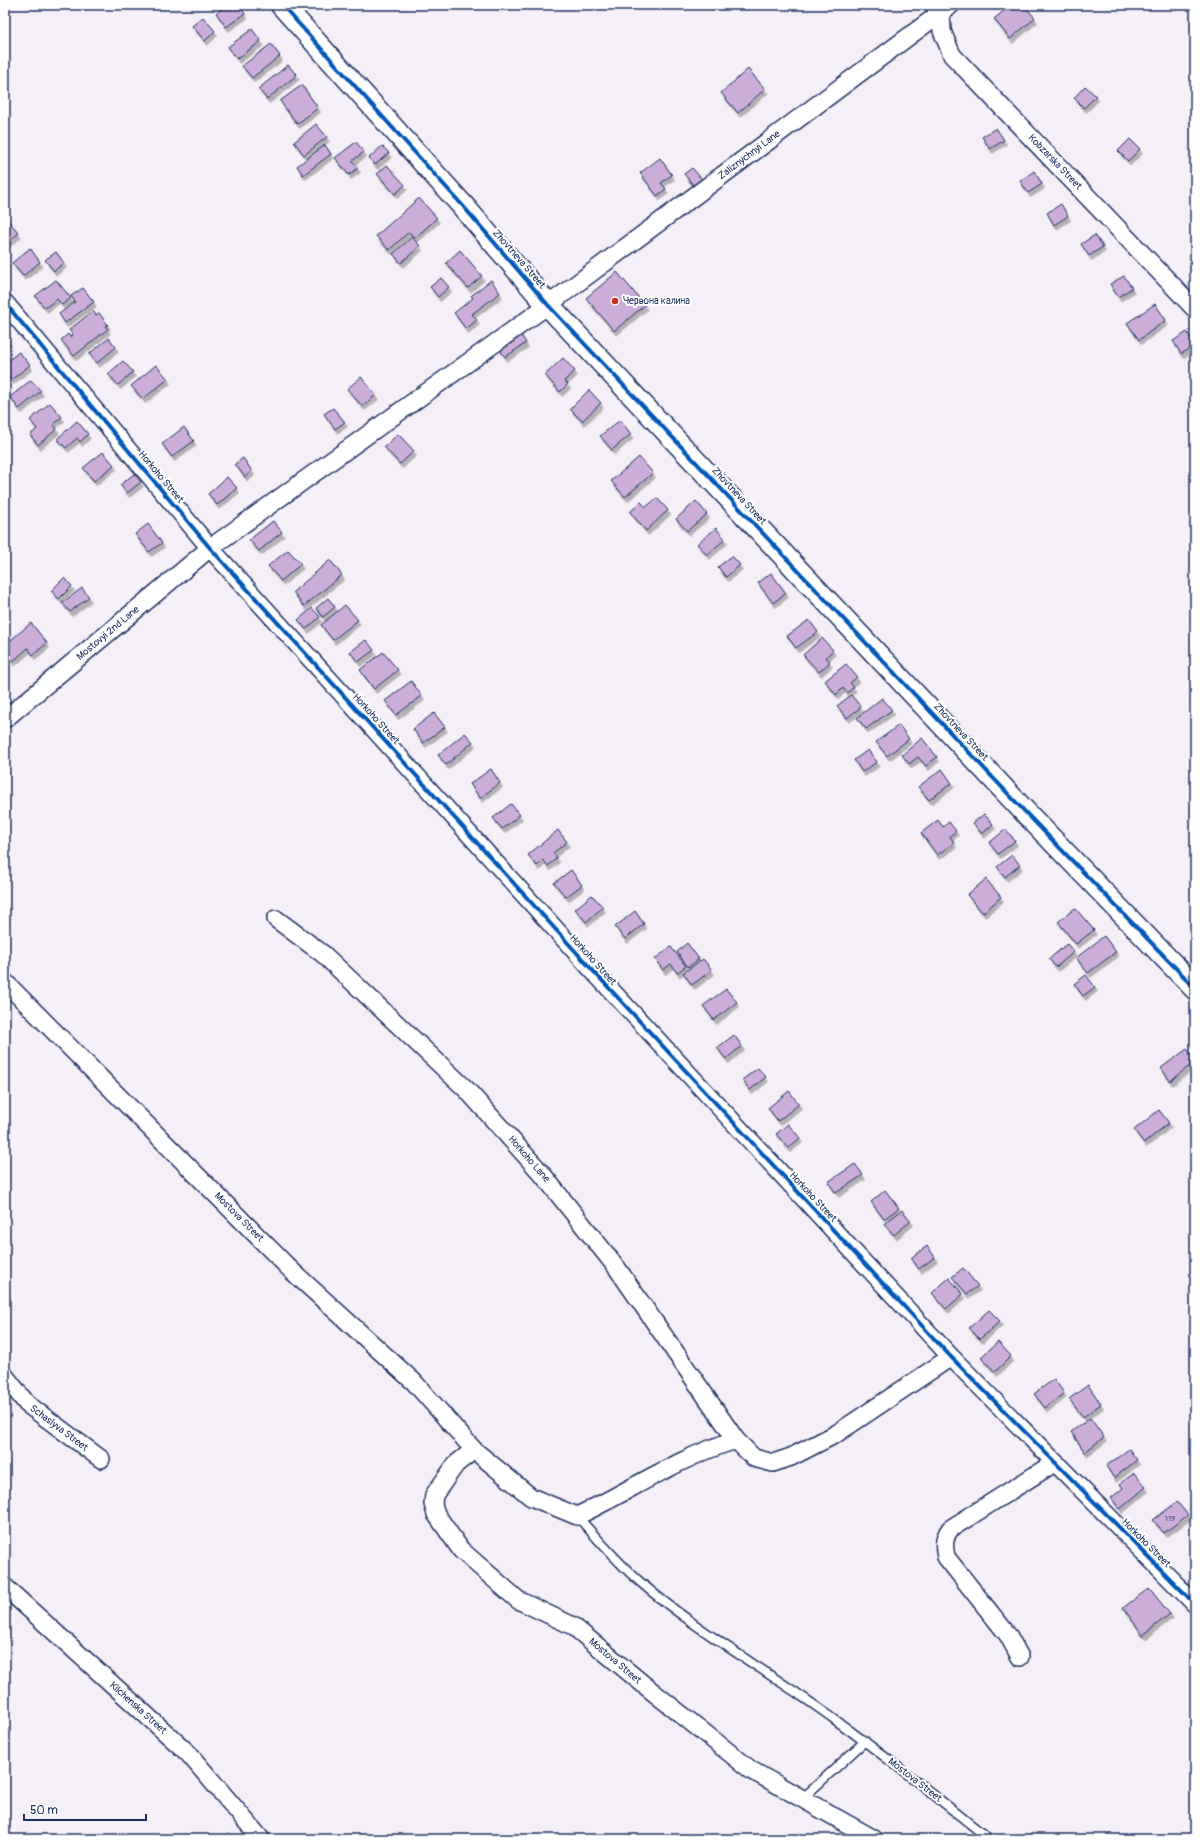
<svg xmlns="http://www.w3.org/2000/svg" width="1200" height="1844" font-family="Pangolin,sans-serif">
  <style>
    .building { fill: #cdadd9; stroke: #1b2f5e; filter: url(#shadow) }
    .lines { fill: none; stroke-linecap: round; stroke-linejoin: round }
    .lane-casing { stroke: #1b2f5e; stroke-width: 11 }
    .street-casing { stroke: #1b2f5e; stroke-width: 20 }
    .secondary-casing { stroke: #1b2f5e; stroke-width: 25 }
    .lane { stroke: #fff; stroke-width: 8 }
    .street { stroke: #fff; stroke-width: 17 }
    .secondary { stroke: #fff; stroke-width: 22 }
    .cycleway-casing { stroke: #fff; stroke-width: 6 }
    .cycleway { stroke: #0057b8; stroke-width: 4 }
    .poi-dot { fill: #c8321e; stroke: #fff; stroke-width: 1.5 }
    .labels { text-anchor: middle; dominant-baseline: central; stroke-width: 4; stroke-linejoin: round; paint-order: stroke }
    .number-label { font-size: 8px; fill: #484e7d }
    .street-label { font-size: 10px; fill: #1b2f5e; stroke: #fff }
    .poi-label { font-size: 10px; fill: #1b2f5e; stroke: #fff; text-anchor: start }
  </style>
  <defs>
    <filter id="shadow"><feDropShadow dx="2.5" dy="4.5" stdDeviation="0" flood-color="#0004"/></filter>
  </defs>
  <rect width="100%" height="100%" fill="#f5eff7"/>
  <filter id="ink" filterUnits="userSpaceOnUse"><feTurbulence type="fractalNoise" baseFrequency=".025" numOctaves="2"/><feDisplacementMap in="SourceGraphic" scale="8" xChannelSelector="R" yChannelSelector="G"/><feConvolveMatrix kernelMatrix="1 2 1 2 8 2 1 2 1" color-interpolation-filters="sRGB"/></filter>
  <g filter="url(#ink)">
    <path class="building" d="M 228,5 L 239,5 L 245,14 L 226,27 L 216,13 Z
      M 1003,5 L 1024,5 L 1035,18 L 1010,39 L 994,19 L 1006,9 Z
      M 203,17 L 215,31 L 205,41 L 192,26 Z
      M 252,29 L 261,41 L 237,59 L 228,47 Z
      M 271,44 L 280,56 L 252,78 L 242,66 Z
      M 288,65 L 297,75 L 267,99 L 258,89 Z
      M 748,69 L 765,89 L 738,113 L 721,93 Z
      M 302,85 L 318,108 L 297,124 L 280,101 Z
      M 1085,86 L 1096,96 L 1084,108 L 1074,98 Z
      M 316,124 L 327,137 L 304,155 L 294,142 Z
      M 996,128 L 1004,140 L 990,149 L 982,137 Z
      M 1130,139 L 1140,149 L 1128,161 L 1118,151 Z
      M 356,142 L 364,152 L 352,161 L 358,168 L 349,175 L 335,158 Z
      M 325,145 L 331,154 L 303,175 L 297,166 Z
      M 382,146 L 389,153 L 375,165 L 369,158 Z
      M 660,158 L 672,175 L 661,183 L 666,189 L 657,196 L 640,173 Z
      M 387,165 L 405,185 L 395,194 L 377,174 Z
      M 692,168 L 702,179 L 694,186 L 684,174 Z
      M 1034,171 L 1042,184 L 1028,193 L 1020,181 Z
      M 419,198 L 437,218 L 415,238 L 409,232 L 389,250 L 376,236 Z
      M 1061,204 L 1068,216 L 1054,225 L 1047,213 Z
      M 5,217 L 19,233 L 5,244 Z
      M 1095,235 L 1103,247 L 1089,256 L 1081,244 Z
      M 412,237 L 420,246 L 401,263 L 393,254 Z
      M 30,248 L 40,262 L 23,276 L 12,263 Z
      M 460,250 L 482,276 L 468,288 L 446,263 Z
      M 56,252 L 64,263 L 54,271 L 45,260 Z
      M 617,272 L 645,305 L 614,331 L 586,298 Z
      M 1124,276 L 1132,288 L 1118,297 L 1110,284 Z
      M 441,278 L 449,287 L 438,297 L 430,287 Z
      M 56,280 L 71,298 L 62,305 L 57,299 L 45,308 L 35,296 Z
      M 491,280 L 500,293 L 472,314 L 477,320 L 466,329 L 454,313 L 473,298 L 471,296 Z
      M 83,288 L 94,302 L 65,323 L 59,314 L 75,302 L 71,296 Z
      M 1155,304 L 1166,320 L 1139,340 L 1127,323 Z
      M 93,311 L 96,315 L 99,313 L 108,325 L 105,326 L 108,329 L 74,356 L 61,340 L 68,334 L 70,337 L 73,335 L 69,330 Z
      M 519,332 L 526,343 L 505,357 L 498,347 Z
      M 1187,332 L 1195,345 L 1181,354 L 1173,341 Z
      M 5,335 L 9,341 L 5,344 Z
      M 109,338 L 116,347 L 97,363 L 89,354 Z
      M 19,352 L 30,365 L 11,380 L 5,372 L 5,363 Z
      M 563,358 L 575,371 L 564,381 L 568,384 L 560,392 L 545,375 Z
      M 123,361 L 133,372 L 118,385 L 108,374 Z
      M 156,365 L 168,379 L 143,399 L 131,386 Z
      M 361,377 L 376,395 L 362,406 L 347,389 Z
      M 31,380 L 41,391 L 19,409 L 10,397 Z
      M 589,390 L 601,403 L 582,421 L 570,409 Z
      M 50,403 L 62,417 L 53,424 L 57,429 L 38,445 L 30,435 L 37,429 L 30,420 Z
      M 333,408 L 345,422 L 335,429 L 324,414 Z
      M 620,420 L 631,434 L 612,450 L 600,436 Z
      M 77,421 L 88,434 L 80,442 L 77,438 L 66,448 L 57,439 Z
      M 184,427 L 194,441 L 172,457 L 162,444 Z
      M 398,434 L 414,451 L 400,464 L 384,447 Z
      M 103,452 L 114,465 L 94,481 L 83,468 Z
      M 639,457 L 653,473 L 625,497 L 611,481 Z
      M 243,458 L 252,471 L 245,477 L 235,464 Z
      M 134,474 L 141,482 L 127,493 L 120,485 Z
      M 227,477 L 237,488 L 217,505 L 208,494 Z
      M 657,498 L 668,510 L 646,531 L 630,512 L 641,502 L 646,507 Z
      M 696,501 L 707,514 L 687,531 L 676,519 Z
      M 273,521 L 282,532 L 259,551 L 249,540 Z
      M 148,524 L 162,543 L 149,552 L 135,534 Z
      M 716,528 L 725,539 L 707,555 L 697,544 Z
      M 288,550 L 301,564 L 281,581 L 268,566 Z
      M 732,556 L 740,565 L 726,577 L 718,567 Z
      M 330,560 L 342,575 L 304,606 L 293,592 Z
      M 771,573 L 786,593 L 773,603 L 758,583 Z
      M 64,578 L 72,586 L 59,599 L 51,591 Z
      M 82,588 L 89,597 L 70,612 L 62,603 Z
      M 328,598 L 335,607 L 323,617 L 316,608 Z
      M 345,605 L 358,620 L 333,640 L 321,625 Z
      M 312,608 L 320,617 L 306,629 L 298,620 Z
      M 809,620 L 818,632 L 796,648 L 787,636 Z
      M 31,623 L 47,643 L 33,655 L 28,648 L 12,662 L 5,653 L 5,645 Z
      M 822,638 L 833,650 L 826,657 L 830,662 L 819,672 L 803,655 Z
      M 366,640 L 374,650 L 358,662 L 350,652 Z
      M 383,652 L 398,670 L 374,689 L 360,670 Z
      M 846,664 L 857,677 L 850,683 L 854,687 L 847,693 L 843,688 L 836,695 L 825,681 Z
      M 411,681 L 422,696 L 396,715 L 385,701 Z
      M 851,695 L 861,707 L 847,718 L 837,706 Z
      M 882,698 L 892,710 L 866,729 L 857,718 Z
      M 434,713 L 445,727 L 423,743 L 413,729 Z
      M 899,725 L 909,739 L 887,756 L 876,742 Z
      M 465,733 L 473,742 L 446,765 L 438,755 Z
      M 922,738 L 937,757 L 926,766 L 918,757 L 909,764 L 902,755 Z
      M 868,750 L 877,762 L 862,772 L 854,760 Z
      M 491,769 L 500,783 L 480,798 L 470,784 Z
      M 942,769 L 952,783 L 929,800 L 918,787 Z
      M 511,804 L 520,815 L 502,829 L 493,818 Z
      M 984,814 L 993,824 L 982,834 L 973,823 Z
      M 938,820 L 943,827 L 949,822 L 956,831 L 950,836 L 954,843 L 937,855 L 921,833 Z
      M 1006,829 L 1015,841 L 998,854 L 989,843 Z
      M 558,830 L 567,842 L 553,853 L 557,858 L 548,866 L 543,860 L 537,866 L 528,855 Z
      M 1012,855 L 1020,865 L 1005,877 L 997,867 Z
      M 571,870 L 582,885 L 566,897 L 554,883 Z
      M 986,879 L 1001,897 L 983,913 L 967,895 Z
      M 592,895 L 603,907 L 586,922 L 575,909 Z
      M 1075,908 L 1094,930 L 1076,944 L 1058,922 Z
      M 635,911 L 644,924 L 625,939 L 615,927 Z
      M 1104,936 L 1116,952 L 1088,973 L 1076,958 Z
      M 687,943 L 699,959 L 688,967 L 677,952 Z
      M 1067,944 L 1074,952 L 1056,967 L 1049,959 Z
      M 671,947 L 686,966 L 677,973 L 671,964 L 663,970 L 655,959 Z
      M 703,959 L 712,970 L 692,985 L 683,973 Z
      M 1086,975 L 1095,987 L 1083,996 L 1074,984 Z
      M 726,989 L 737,1002 L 714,1020 L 703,1006 Z
      M 734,1035 L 742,1046 L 726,1059 L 717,1048 Z
      M 1187,1049 L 1195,1059 L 1195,1062 L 1170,1081 L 1161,1068 Z
      M 758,1068 L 766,1077 L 750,1090 L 742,1080 Z
      M 789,1091 L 799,1104 L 778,1121 L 768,1108 Z
      M 1159,1110 L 1169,1123 L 1144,1143 L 1134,1130 Z
      M 788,1124 L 800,1138 L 788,1148 L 776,1134 Z
      M 855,1164 L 863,1175 L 836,1193 L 828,1182 Z
      M 885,1190 L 899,1208 L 884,1219 L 871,1202 Z
      M 902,1210 L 911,1221 L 894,1235 L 884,1224 Z
      M 927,1246 L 935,1257 L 919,1269 L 911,1258 Z
      M 963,1268 L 978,1286 L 967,1294 L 952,1277 Z
      M 949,1278 L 963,1294 L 946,1309 L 932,1293 Z
      M 989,1310 L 1000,1321 L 980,1339 L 969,1328 Z
      M 998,1342 L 1011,1356 L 995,1372 L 981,1357 Z
      M 1054,1379 L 1064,1393 L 1045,1408 L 1034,1394 Z
      M 1088,1385 L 1101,1404 L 1083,1417 L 1069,1399 Z
      M 1090,1418 L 1104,1437 L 1085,1452 L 1071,1432 Z
      M 1129,1449 L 1137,1460 L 1114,1478 L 1106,1466 Z
      M 1134,1473 L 1146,1487 L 1120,1509 L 1111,1498 L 1123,1488 L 1120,1484 Z
      M 1177,1502 L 1188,1515 L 1164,1533 L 1153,1520 Z
      M 1195,1552 L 1195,1564 L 1189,1558 Z
      M 1149,1588 L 1170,1614 L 1143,1635 L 1123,1608 Z"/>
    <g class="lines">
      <defs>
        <path id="lane" d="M 577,1516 C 597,1538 617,1562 639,1581 C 699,1633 770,1672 834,1719 C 887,1757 938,1798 989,1839
          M 803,1798 L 865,1741"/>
        <path id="street" d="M 935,7 L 941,13 L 942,31 L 952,55 L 1195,309
          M 5,303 L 210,548 L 596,974 L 951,1357 L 1195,1604
          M 5,719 L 210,548 L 548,305 L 951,5
          M 276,919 L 323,954 L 467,1090 L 543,1175 L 617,1268 L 736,1440 L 754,1458 L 773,1463 L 791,1457 L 836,1434 L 951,1357
          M 5,982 L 292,1271 L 414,1382 L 474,1450 L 456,1464 L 434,1495 L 433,1504 L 436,1514 L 461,1550 L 518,1600 L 573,1626 L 643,1684 L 751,1770 L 874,1839
          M 5,1376 L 27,1404 L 101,1459
          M 474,1450 L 531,1497 L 577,1516 C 630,1491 679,1457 736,1440
          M 5,1587 L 188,1753 L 261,1839
          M 1020,1657 L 1008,1635 L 946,1557 C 944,1546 943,1539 950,1529 L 1054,1463"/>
        <path id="secondary" d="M 282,5 L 463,206 L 548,305 L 1028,815 L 1195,988"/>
      </defs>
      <use href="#lane" class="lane-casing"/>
      <use href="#street" class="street-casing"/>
      <use href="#secondary" class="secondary-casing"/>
      <use href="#lane" class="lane"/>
      <use href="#street" class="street"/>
      <use href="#secondary" class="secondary"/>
      <defs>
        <path id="cycleway" d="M 282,5 L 463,206 L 548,305 L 1028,815 L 1195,988
          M 5,303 L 210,548 L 596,974 L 951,1357 L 1195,1604"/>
      </defs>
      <use href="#cycleway" class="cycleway-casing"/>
      <use href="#cycleway" class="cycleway"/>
    </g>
  </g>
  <circle class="poi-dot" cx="615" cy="301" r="4"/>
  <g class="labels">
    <g class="number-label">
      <text x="1170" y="1518">119</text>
    </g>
    <g class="street-label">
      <text transform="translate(749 155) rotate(-37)">Zaliznychnyi Lane</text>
      <text transform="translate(1055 162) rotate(46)">Kobzarska Street</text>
      <text transform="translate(519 259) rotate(49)">Zhovtneva Street</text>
      <text transform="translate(161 477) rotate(50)">Horkoho Street</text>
      <text transform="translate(739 496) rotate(47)">Zhovtneva Street</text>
      <text transform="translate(108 633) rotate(-40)">Mostovyi 2nd Lane</text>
      <text transform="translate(376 719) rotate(48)">Horkoho Street</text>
      <text transform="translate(961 732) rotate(47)">Zhovtneva Street</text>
      <text transform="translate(593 960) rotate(48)">Horkoho Street</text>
      <text transform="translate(529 1159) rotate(49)">Horkoho Lane</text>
      <text transform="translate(813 1197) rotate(47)">Horkoho Street</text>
      <text transform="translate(239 1217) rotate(45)">Mostova Street</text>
      <text transform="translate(59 1428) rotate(37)">Schaslyva Street</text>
      <text transform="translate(1146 1543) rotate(45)">Horkoho Street</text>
      <text transform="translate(615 1661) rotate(40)">Mostova Street</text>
      <text transform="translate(138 1708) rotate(42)">Kilchenska Street</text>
      <text transform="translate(915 1780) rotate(38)">Mostova Street</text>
    </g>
    <g class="poi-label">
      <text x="623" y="301">Червона калина</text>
    </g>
  </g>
  <rect width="1200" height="1844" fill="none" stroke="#fff" stroke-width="20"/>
  <rect x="10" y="10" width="1180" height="1824" fill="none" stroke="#1b2f5e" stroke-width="1.5" filter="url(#ink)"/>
  <path d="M24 1814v6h122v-6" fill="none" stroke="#1b2f5e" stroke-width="2"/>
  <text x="30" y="1814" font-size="12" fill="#1b2f5e" stroke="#ffffff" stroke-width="3" paint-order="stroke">50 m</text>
</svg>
